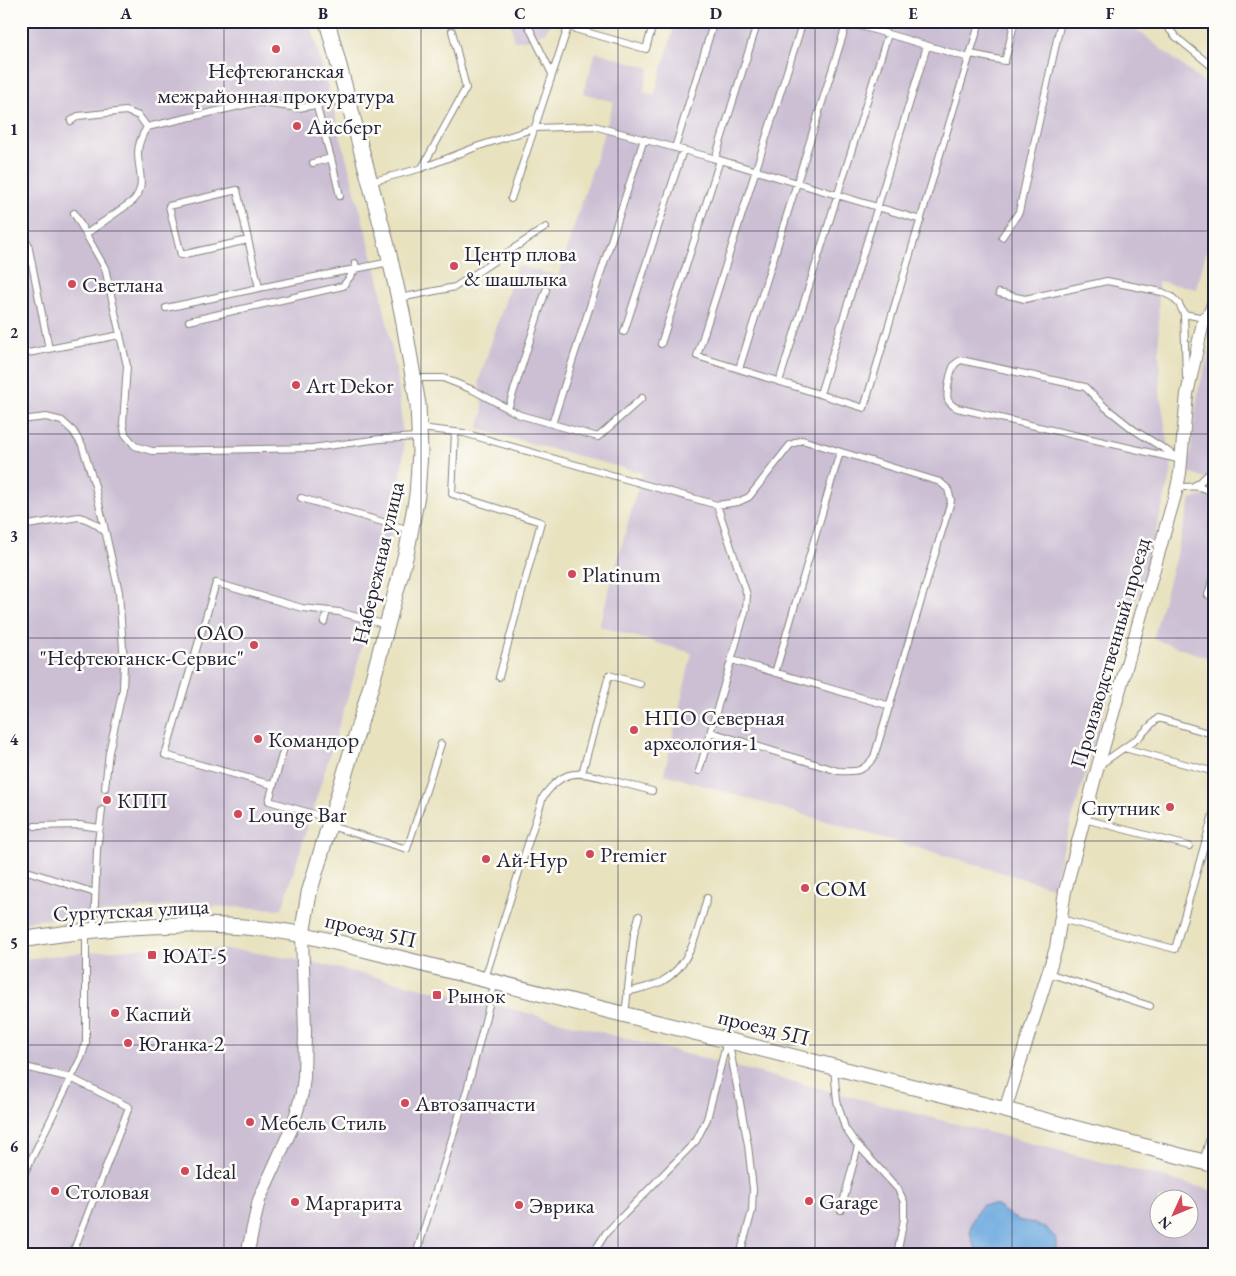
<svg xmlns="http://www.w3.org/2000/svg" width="1236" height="1276" font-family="'EB Garamond',serif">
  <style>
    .industrial { fill: #ccbfd4; fill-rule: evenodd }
    .water { fill: #6ca9de; stroke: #47668c }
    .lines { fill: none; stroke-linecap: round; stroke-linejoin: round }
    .service-casing { stroke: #85827d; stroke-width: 8 }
    .minor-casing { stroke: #85827d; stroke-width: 14 }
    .tertiary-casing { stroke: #85827d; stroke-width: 17 }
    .service { stroke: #fff; stroke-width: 6 }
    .minor { stroke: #fff; stroke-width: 12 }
    .tertiary { stroke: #fff; stroke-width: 15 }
    .grid { fill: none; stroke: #22223b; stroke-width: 1; stroke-opacity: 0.55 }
    .poi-dot { fill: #d1495b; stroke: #fdfcf7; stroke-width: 2 }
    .labels { text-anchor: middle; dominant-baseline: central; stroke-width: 5; stroke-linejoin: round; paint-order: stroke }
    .poi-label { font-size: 22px; fill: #22223b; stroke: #fdfcf7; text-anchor: start }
    .street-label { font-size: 22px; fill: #22223b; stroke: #fdfcf7 }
    .neatline { fill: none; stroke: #22223b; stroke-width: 2 }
    .grid-label { font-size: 16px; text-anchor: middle; font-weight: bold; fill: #22223b }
  </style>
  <rect width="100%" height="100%" fill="#fdfcf7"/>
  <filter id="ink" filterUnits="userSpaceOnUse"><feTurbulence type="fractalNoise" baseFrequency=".02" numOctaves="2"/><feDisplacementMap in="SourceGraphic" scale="10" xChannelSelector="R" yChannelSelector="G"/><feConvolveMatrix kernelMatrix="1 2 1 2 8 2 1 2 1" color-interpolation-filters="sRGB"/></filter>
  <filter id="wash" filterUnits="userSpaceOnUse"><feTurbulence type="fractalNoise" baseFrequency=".0096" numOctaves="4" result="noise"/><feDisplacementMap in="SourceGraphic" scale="20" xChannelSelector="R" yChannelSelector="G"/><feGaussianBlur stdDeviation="1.12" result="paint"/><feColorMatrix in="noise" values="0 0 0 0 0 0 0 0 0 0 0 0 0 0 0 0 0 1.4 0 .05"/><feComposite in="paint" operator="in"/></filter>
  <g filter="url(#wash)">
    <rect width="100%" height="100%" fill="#e8e2bf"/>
    <path class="industrial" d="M 21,21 L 310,21 L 379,281 L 398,380 L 404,451 L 395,520 L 354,677 L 282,909 L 171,905 L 21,922 Z
      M 511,21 L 550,21 L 546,32 L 526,40 L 514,41 Z
      M 676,21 L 1126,21 L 1203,82 L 1215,99 L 1215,221 L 1196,289 L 1158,281 L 1160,392 L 1172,471 L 1143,579 L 1052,887 L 664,774 L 692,653 L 599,626 L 642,473 L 478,429 L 483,412 L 479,380 L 517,265 L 558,276 L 614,102 L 583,93 L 596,52 L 650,68 L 643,92 L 654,96 Z
      M 1215,330 L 1215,660 L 1153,639 L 1191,500 L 1205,495 L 1210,480 L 1188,472 L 1198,392 Z
      M 167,946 L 246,951 L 320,964 L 512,1009 L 1215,1191 L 1215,1255 L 21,1255 L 21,960 L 66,954 ZM 1158,1198 L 1188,1198 L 1188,1228 L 1158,1228 Z"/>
    <path class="water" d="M 982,1205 L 995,1205 L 1017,1220 L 1034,1223 L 1047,1229 L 1056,1238 L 1056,1255 L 988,1255 L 987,1250 L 976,1249 C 966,1230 970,1222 982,1205 Z"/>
  </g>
  <g filter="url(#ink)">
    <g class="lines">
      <defs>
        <path id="service" d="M 529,21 L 528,25 L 552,74
          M 803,21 L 697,356 L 864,408 L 980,21
          M 844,21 L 969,58
          M 1162,21 L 1176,37 L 1215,69
          M 568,27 L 646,49 L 654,21
          M 971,54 L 1005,61 L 1014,24
          M 71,121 L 78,116 L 126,111 L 139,116 L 147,127 L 253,103 L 261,103 L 299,108 L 347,99
          M 675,148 L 714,21
          M 331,158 L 340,196
          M 715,159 L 758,21
          M 313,163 L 331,158 L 316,104
          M 422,168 L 466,88 L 452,31
          M 370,182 L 422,168 L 479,146 L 535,128 L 594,126 L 720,160 L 921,220
          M 511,199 L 570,21
          M 74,213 L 105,268 L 127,366 L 123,423 L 125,434 L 135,446 L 152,451 L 312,448 L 380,439 L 419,437
          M 86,234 L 133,201 C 147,186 138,171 138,153 C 138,143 142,135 147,127
          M 1002,237 L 1019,212 L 1061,21
          M 248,240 L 181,255 L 169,206 L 237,190 L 259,288 L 390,262
          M 28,244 L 49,349
          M 999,293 L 1025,299 L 1107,281 L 1162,292 L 1172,297 L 1179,304 L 1184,314 L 1186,377
          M 400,298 L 455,287 L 546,227
          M 166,308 L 259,288
          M 1184,314 L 1204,318 L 1209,307 L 1215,287
          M 189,321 L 343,286 L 356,269 L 355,263
          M 624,332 L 683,150
          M 661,344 L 720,160
          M 28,353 L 120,335
          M 961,360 L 1085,387 L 1105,407 L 1134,430 L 1182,460 L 957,408 C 953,406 950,404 948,400 C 946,394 950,370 955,364 C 957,362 958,362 961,360 Z
          M 739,369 L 847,22
          M 414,378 L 443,378 L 473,390 L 520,415 L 598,437 L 642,398
          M 779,382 L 888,34
          M 820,394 L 927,46
          M 508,409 L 546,290
          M 21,420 L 46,417 L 62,421 L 73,431 L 82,445 L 95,486 L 119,592 L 124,663 L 123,689 L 109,752 L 105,788
          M 552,424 L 644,139
          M 420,428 L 464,433 L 717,505 L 738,502 L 749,497 L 790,445 L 802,440 L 940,482 L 948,489 L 951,501 L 874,757 C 863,772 857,772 838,771 L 711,732
          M 455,432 L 452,494 L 541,522 L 499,677
          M 1195,485 C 1203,482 1206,473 1215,471
          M 1177,488 C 1192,486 1204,484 1215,496
          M 301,498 L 410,530
          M 21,526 L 79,517 C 90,519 97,524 105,532
          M 1208,595 L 1215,570
          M 324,622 L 327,611
          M 732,660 L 890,706
          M 775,673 L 840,452
          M 285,744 L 269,801 L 331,819
          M 1124,748 L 1215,772
          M 1101,764 L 1138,738 L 1158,718 L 1215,735
          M 699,771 L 746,609 L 747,595 L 717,505
          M 582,773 L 609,675 L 640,684
          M 273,785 L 165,755 L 216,583 L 302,608 L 339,612 L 387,625
          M 1084,819 L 1189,846
          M 35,826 L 80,825 L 100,828
          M 330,826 L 407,849 L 441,744
          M 21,869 L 95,893
          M 1061,919 L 1175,949 L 1215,807
          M 94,929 L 97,850 L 102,810
          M 1048,973 L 1150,1006
          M 485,978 L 543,797 C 563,769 577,771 607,779 C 622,783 637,787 652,791
          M 627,992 C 638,989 651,987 661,982 C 692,965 698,929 707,898
          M 625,1015 L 634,934 L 639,916
          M 729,1044 L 748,1145 L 753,1189 L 752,1211 L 740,1255
          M 21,1066 L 71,1078 L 129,1107 L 72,1255
          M 834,1068 L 837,1101 L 845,1128 L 854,1141 L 898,1189 L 904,1202 L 904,1219 L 897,1255
          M 1203,1161 L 1215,1122
          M 21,1180 L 81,1058 L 86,1043 L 86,931
          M 841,1210 L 858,1146
          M 416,1255 L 467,1090 L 495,982
          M 592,1255 L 606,1233 L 696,1141 L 707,1119 L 727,1041
          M 1213,1255 L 1212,1214 L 1215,1195"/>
        <path id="minor" d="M 1005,1110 L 1056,948 L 1065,891 L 1098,766 L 1177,488 L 1180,473 L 1187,394 L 1204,318
          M 247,1255 L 259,1200 L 293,1125 L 302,1093 L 304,1077 L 305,1032 L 302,935"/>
        <path id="tertiary" d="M 302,935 L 309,893 L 371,686 L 407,550 L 417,495 L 420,452 L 418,405 L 402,312 L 387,246 L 327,21
          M 21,940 C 107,926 195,919 281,931 C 308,935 336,942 363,949 L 1005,1110 L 1215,1165"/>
      </defs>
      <use href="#service" class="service-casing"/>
      <use href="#minor" class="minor-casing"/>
      <use href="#tertiary" class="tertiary-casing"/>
      <use href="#service" class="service"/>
      <use href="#minor" class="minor"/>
      <use href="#tertiary" class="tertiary"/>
    </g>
  </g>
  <path class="grid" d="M 224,21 L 224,1255M 421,21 L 421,1255M 618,21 L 618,1255M 815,21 L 815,1255M 1012,21 L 1012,1255M 21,231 L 1215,231M 21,434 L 1215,434M 21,638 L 1215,638M 21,841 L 1215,841M 21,1045 L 1215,1045"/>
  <g class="poi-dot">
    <circle cx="276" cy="49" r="5"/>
    <circle cx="297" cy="126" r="5"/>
    <circle cx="454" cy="266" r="5"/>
    <circle cx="72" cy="284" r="5"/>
    <circle cx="296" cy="385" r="5"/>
    <circle cx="572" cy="574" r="5"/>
    <circle cx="254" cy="645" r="5"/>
    <circle cx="634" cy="730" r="5"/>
    <circle cx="258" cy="739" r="5"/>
    <circle cx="107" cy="800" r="5"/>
    <circle cx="1170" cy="807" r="5"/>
    <circle cx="238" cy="814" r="5"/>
    <circle cx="590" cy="854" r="5"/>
    <circle cx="486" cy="859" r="5"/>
    <circle cx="805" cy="888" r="5"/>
    <rect x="147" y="950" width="10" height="10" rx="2.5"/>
    <rect x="432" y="990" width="10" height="10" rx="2.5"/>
    <circle cx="115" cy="1013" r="5"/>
    <circle cx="128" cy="1043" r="5"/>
    <circle cx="405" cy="1103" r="5"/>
    <circle cx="250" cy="1122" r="5"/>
    <circle cx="185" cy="1171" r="5"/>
    <circle cx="55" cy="1191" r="5"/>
    <circle cx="809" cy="1201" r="5"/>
    <circle cx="295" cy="1202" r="5"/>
    <circle cx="519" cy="1205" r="5"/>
  </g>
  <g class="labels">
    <g class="poi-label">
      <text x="276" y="70" text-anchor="middle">Нефтеюганская<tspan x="276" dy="25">межрайонная прокуратура</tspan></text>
      <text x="307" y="126">Айсберг</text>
      <text x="464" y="253">Центр плова<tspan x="464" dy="25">&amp; шашлыка</tspan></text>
      <text x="82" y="284">Светлана</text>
      <text x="306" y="385">Art Dekor</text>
      <text x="582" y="574">Platinum</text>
      <text x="244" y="632" text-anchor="end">ОАО<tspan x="244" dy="25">"Нефтеюганск-Сервис"</tspan></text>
      <text x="644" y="717">НПО Северная<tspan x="644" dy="25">археология-1</tspan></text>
      <text x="268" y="739">Командор</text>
      <text x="117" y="800">КПП</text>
      <text x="1160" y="807" text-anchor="end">Спутник</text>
      <text x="248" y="814">Lounge Bar</text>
      <text x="600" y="854">Premier</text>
      <text x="496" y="859">Ай-Нур</text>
      <text x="815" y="888">СОМ</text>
      <text x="162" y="955">ЮАТ-5</text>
      <text x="447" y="995">Рынок</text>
      <text x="125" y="1013">Каспий</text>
      <text x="138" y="1043">Юганка-2</text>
      <text x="415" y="1103">Автозапчасти</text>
      <text x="260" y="1122">Мебель Стиль</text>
      <text x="195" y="1171">Ideal</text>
      <text x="65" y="1191">Столовая</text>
      <text x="819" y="1201">Garage</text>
      <text x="305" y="1202">Маргарита</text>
      <text x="529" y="1205">Эврика</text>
    </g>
    <g class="street-label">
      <text transform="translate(378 563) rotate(-77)">Набережная улица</text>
      <text transform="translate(1110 653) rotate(-74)">Производственный проезд</text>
      <text transform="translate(131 910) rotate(-3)">Сургутская улица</text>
      <text transform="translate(371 930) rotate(13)">проезд 5П</text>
      <text transform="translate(764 1027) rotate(14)">проезд 5П</text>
    </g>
  </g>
  <rect width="1236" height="1276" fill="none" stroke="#fdfcf7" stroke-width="55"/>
  <g transform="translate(1174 1214) rotate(226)"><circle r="24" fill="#fdfcf7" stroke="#a5a5ac"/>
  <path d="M0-4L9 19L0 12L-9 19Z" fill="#d1495b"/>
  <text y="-8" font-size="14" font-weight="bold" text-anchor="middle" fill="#22223b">N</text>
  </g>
  <rect x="28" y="28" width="1180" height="1220" class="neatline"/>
  <g class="grid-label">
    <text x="126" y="19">A</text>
    <text x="323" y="19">B</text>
    <text x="520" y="19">C</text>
    <text x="716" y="19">D</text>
    <text x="913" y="19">E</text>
    <text x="1110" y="19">F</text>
    <text x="14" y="135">1</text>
    <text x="14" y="338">2</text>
    <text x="14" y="542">3</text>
    <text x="14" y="745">4</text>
    <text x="14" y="949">5</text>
    <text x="14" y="1152">6</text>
  </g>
</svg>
